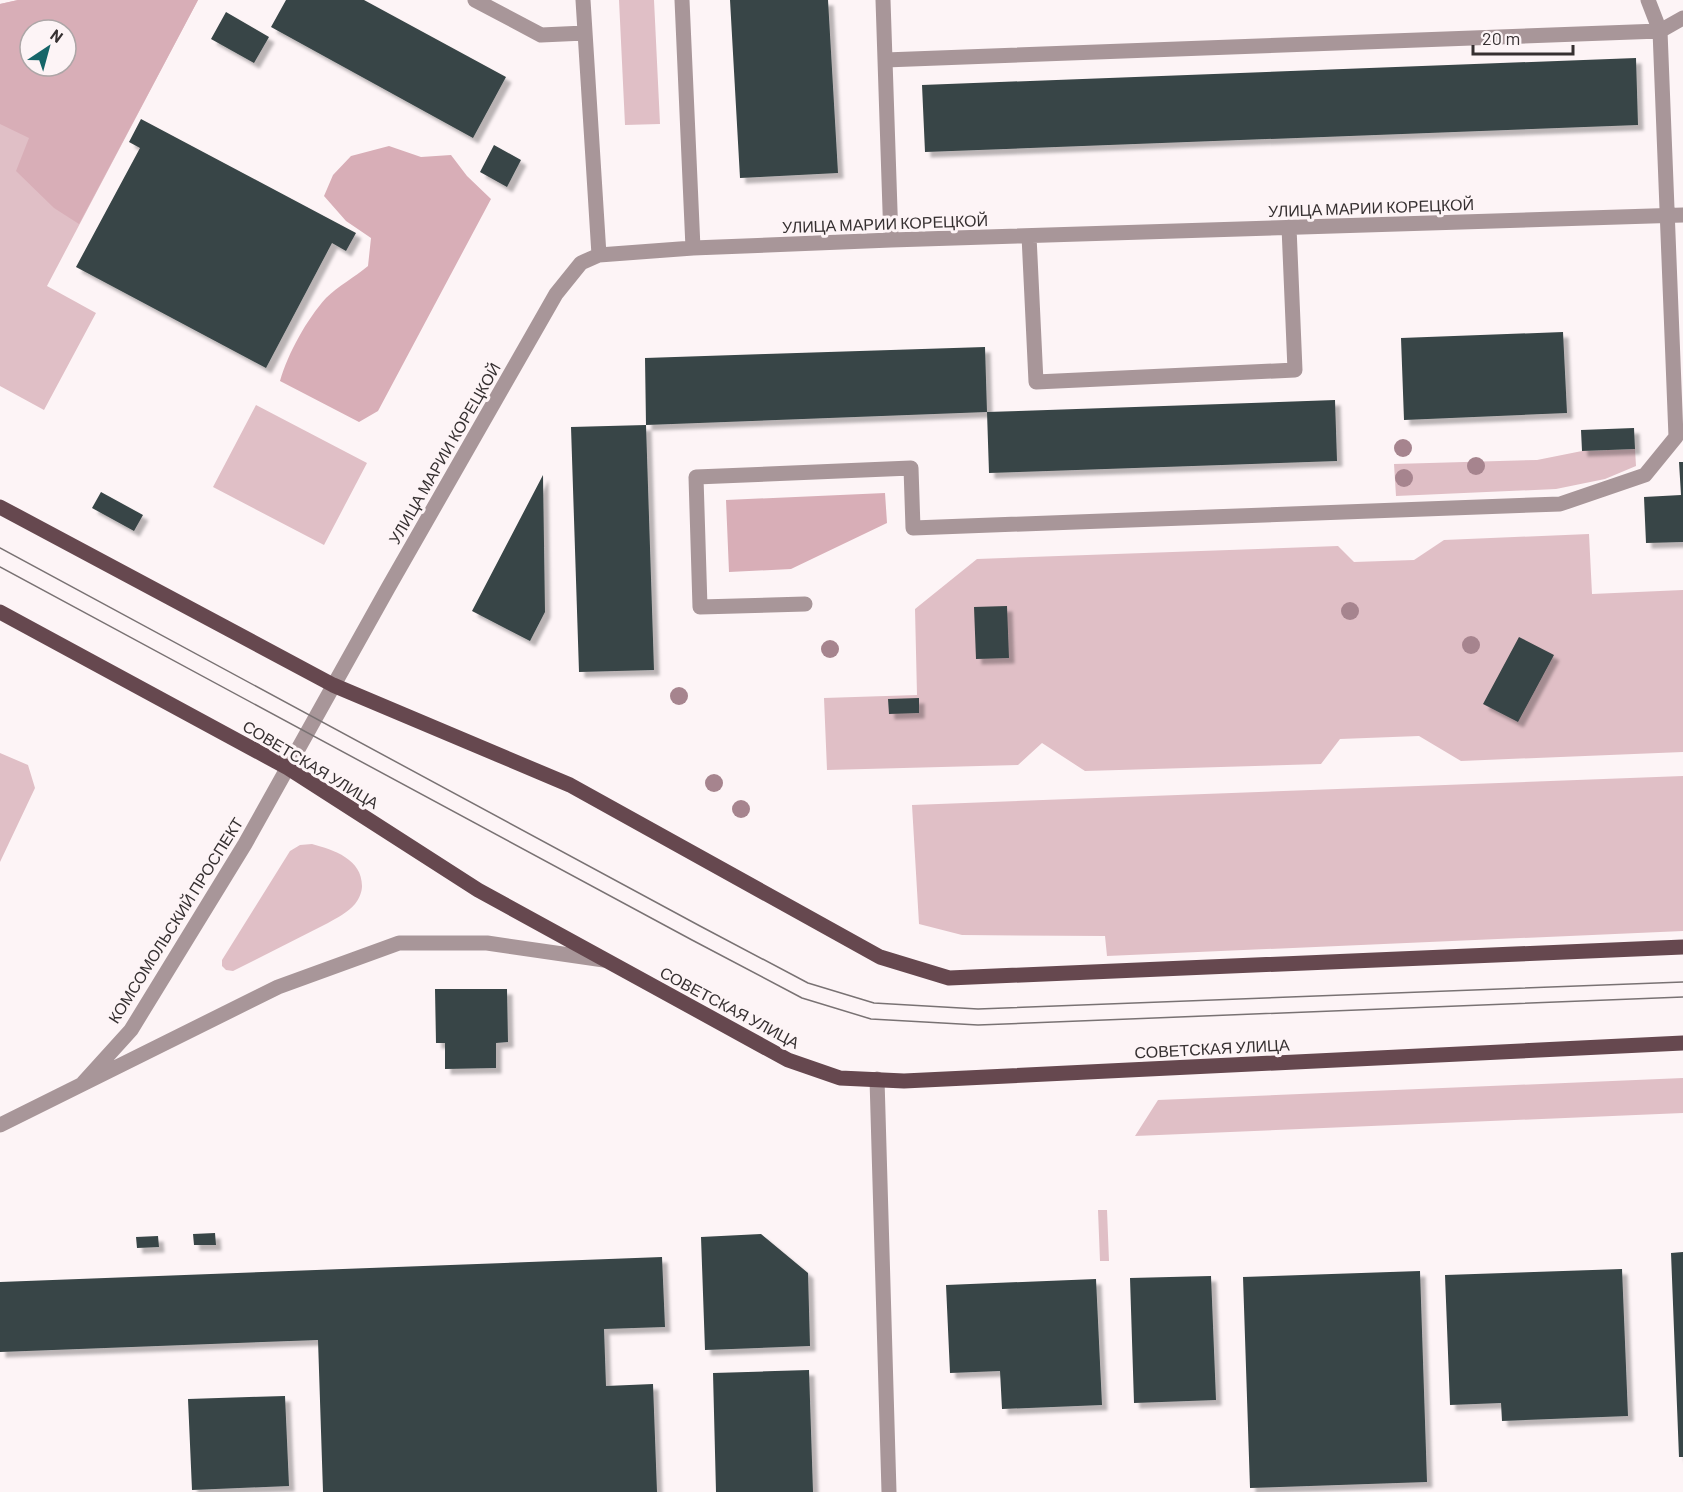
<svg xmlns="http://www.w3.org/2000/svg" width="1683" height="1492" font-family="Barlow,sans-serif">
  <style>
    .green { fill: #e0bfc6; fill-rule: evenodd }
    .forest { fill: #d8aeb7; fill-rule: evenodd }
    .building { fill: #384546; filter: url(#shadow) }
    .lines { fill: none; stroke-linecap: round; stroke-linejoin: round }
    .minor { stroke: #a89699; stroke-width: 15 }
    .major { stroke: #66484f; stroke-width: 15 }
    .tram { stroke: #797273; stroke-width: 1.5 }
    .tree { fill: #a6848e }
    .labels { text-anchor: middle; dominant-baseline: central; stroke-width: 6; stroke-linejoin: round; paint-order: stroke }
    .street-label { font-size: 16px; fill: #363031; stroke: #fdf4f6 }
  </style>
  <defs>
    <filter id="shadow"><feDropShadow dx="5.5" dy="5.5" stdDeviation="1.5" flood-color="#0004"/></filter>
  </defs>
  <rect width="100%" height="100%" fill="#fdf4f6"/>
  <path class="green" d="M 18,0 L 198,0 L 47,286 L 96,313 L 44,410 L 0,386 L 0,4 ZM 30,30 L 66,30 L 66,66 L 30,66 Z
    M 619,0 L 654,0 L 660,124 L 625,125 Z
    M 256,405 L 367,463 L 324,545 L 213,487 Z
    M 1635,449 L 1636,466 L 1605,479 L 1556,489 L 1396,496 L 1394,464 L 1537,460 L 1582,451 Z
    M 1589,534 L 1592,594 L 1683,590 L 1683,752 L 1461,761 L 1419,736 L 1340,739 L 1321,764 L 1085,771 L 1042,743 L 1018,765 L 827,770 L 824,698 L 917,695 L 915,609 L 977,559 L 1338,546 L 1354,562 L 1414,560 L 1444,540 Z
    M 0,753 L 28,765 L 35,788 L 0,862 Z
    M 1683,776 L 1683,931 L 1107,956 L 1105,936 L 962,935 L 919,924 L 912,805 Z
    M 312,844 C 334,850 362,859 362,886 C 362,892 359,899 355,904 C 348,912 337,918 328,923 L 233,971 L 226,970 L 222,966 L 222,960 L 290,851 L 300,845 Z
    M 1683,1078 L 1683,1113 L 1135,1136 L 1158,1100 Z
    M 1098,1210 L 1107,1210 L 1109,1261 L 1100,1261 Z"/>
  <path class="forest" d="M 18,0 L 198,0 L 79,224 L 54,208 L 16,171 L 29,138 L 0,124 L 0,4 ZM 30,30 L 66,30 L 66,66 L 30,66 Z
    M 389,146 L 421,157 L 451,155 L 467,176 L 491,199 L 378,411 L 359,422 L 280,381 C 288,353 307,319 326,298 C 338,286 355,277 368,266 L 371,238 L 346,221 L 324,196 L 333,175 L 351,156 Z
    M 885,493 L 887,523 L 791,569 L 729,572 L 726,500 Z"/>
  <path class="building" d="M 286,0 L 364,0 L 506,77 L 473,138 L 271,27 Z
    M 730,0 L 828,0 L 838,173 L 740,178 Z
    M 226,12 L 269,37 L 254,63 L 211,39 Z
    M 1636,58 L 1638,125 L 925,152 L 922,85 Z
    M 141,119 L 356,233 L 346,251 L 332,243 L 266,368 L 76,267 L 140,148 L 129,142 Z
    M 494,145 L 521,160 L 507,187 L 480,172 Z
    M 1563,332 L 1567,413 L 1404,420 L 1401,338 Z
    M 985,347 L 987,412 L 646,425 L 645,358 Z
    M 1335,400 L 1337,461 L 989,473 L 987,412 Z
    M 646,425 L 654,670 L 579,672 L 571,427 Z
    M 1634,428 L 1635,449 L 1582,451 L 1581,430 Z
    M 1679,462 L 1683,462 L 1683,542 L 1646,543 L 1644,497 L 1681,495 Z
    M 543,475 L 545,612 L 530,641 L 472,611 Z
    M 101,492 L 143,515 L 134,531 L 92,508 Z
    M 1007,606 L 1009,658 L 976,659 L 974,607 Z
    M 1519,637 L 1554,655 L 1518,722 L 1483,704 Z
    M 919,698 L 919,713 L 889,714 L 888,699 Z
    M 435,989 L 507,989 L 508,1042 L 496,1043 L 496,1068 L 445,1069 L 445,1043 L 436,1043 Z
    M 215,1233 L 216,1245 L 194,1245 L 193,1234 Z
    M 761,1234 L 808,1273 L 810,1346 L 705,1350 L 701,1237 Z
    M 158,1236 L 159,1247 L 137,1248 L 136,1237 Z
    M 1683,1252 L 1683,1457 L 1679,1457 L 1671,1253 Z
    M 662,1257 L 665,1327 L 604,1329 L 606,1386 L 653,1384 L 657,1492 L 323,1492 L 318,1340 L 0,1352 L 0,1282 Z
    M 1622,1269 L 1628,1416 L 1502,1421 L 1501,1403 L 1450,1405 L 1445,1275 Z
    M 1420,1271 L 1427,1482 L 1250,1488 L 1243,1277 Z
    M 1211,1276 L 1216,1400 L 1134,1403 L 1130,1278 Z
    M 1096,1279 L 1102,1405 L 1002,1409 L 1000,1371 L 950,1373 L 946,1285 Z
    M 809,1370 L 813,1492 L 716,1492 L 713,1373 Z
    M 285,1396 L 289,1486 L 192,1490 L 188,1399 Z"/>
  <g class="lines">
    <path class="minor" d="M 475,0 L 541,35 L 585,33
      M 583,0 L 599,255
      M 682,0 L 693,248
      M 883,0 L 891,240
      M 885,60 L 1660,31 L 1683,18
      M 1029,236 L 1036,382 L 1295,370 L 1289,227
      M 805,604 L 700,607 L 696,477 L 911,468 L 913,528 L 1560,504 L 1645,475 L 1676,437 L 1660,31 L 1648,0
      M 877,1079 L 889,1492
      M 83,1083 L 131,1030 L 245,844 L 388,588 L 556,294 L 581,263 L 599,255 L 693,248 L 891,240 L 1683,215
      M 0,1125 L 278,987 L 399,943 L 487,943 L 604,960"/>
    <path class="major" d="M 0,507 L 333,685 L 570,785 L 880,957 L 949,978 L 1683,947
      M 0,612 L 288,768 L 478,890 L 788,1060 L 840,1078 L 904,1081 L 1683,1043"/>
    <path class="tram" d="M 0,548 L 700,926 L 808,983 L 874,1003 L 978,1009 L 1683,982
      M 0,567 L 692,940 L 802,998 L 871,1019 L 978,1025 L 1683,997"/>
  </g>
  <g class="tree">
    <circle cx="1403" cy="448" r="9"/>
    <circle cx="1476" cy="466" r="9"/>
    <circle cx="1404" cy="478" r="9"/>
    <circle cx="1350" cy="611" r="9"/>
    <circle cx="1471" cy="645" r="9"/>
    <circle cx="830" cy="649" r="9"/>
    <circle cx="679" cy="696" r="9"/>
    <circle cx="714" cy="783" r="9"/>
    <circle cx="741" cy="809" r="9"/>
  </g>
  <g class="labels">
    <g class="street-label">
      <text transform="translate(1371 207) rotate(-2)">УЛИЦА МАРИИ КОРЕЦКОЙ</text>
      <text transform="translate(885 223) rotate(-2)">УЛИЦА МАРИИ КОРЕЦКОЙ</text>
      <text transform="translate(444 453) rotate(-60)">УЛИЦА МАРИИ КОРЕЦКОЙ</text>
      <text transform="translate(311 764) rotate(31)">СОВЕТСКАЯ УЛИЦА</text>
      <text transform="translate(175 920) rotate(-58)">КОМСОМОЛЬСКИЙ ПРОСПЕКТ</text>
      <text transform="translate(730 1007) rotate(28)">СОВЕТСКАЯ УЛИЦА</text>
      <text transform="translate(1212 1048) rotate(-3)">СОВЕТСКАЯ УЛИЦА</text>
    </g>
  </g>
  <g transform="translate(48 48) rotate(36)"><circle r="28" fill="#fdf4f6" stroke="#ada6a7" stroke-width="1.5"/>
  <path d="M0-4.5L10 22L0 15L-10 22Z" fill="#166569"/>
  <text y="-9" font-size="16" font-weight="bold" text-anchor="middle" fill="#363031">N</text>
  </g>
  <path d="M1473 45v9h100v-9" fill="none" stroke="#363031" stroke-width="3"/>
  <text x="1482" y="45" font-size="18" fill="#363031" stroke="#fdf4f6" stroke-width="4.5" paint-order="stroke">20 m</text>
</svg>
